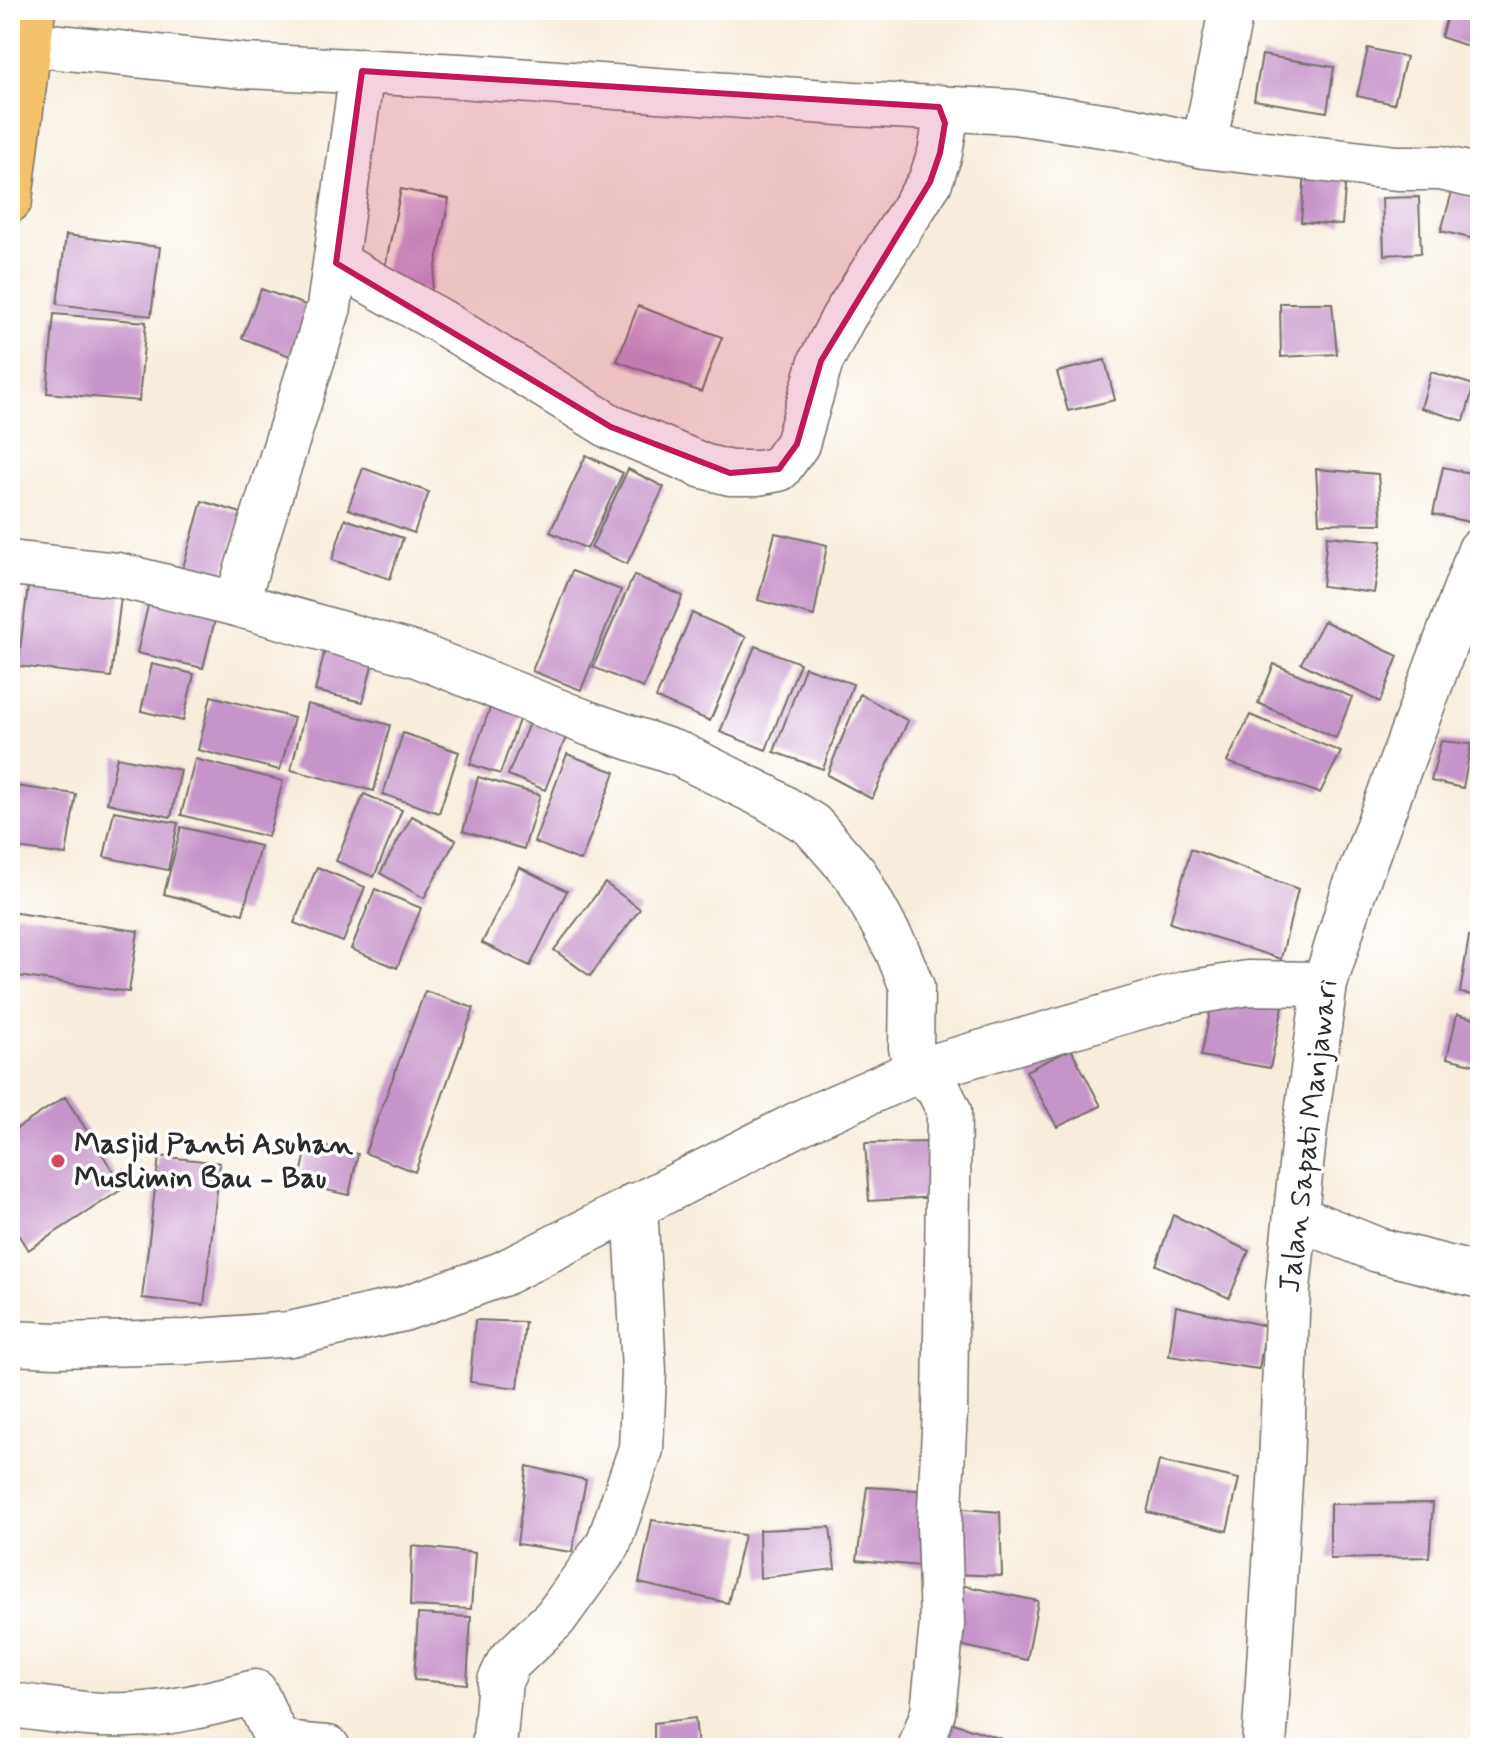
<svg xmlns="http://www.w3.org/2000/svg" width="1490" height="1758" font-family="Mynerve,sans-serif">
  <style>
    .building { fill: #c594c8 }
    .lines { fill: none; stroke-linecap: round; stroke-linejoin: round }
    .minor-casing { stroke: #736f69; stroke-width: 47 }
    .major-casing { stroke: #736f69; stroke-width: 47 }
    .minor { stroke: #fff; stroke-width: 44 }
    .major { stroke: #f4c26a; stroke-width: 44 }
    .marked { fill: #c2185b; fill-opacity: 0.2; stroke: #c2185b; stroke-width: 6; stroke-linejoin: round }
    .poi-dot { fill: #d1495b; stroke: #fff; stroke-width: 3 }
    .labels { text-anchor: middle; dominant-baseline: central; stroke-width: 7; stroke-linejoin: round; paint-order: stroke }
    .street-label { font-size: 30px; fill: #2b2b2b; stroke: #fff }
    .poi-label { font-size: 30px; font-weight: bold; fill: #2b2b2b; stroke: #fff; text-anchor: start }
  </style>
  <rect width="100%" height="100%" fill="#fff"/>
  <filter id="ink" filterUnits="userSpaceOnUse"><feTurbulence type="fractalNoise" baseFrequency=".0125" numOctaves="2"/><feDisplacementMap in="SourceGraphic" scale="16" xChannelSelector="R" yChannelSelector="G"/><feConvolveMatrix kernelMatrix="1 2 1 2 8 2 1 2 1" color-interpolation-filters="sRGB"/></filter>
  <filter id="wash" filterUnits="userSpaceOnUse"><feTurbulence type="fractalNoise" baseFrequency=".006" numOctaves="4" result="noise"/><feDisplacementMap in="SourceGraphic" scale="32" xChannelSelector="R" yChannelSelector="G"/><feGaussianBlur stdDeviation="1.8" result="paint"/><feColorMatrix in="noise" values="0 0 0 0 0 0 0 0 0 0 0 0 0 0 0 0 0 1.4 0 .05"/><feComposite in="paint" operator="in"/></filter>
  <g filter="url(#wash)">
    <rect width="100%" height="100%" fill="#f8eddd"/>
    <g id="blocks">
      <path class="building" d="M 1449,10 L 1480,10 L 1480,50 L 1441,37 Z
        M 1368,48 L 1406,57 L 1394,104 L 1357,96 Z
        M 1262,55 L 1334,67 L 1327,112 L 1254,100 Z
        M 1305,172 L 1346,175 L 1342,225 L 1301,222 Z
        M 401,189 L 449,199 L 431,292 L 382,282 Z
        M 1452,192 L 1480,200 L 1480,217 L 1474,239 L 1441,231 Z
        M 1419,197 L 1421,253 L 1384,255 L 1382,198 Z
        M 66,235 L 160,247 L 151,316 L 57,304 Z
        M 261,289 L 317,309 L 298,359 L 242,338 Z
        M 1280,303 L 1332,303 L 1337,354 L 1281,357 Z
        M 638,306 L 722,337 L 701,392 L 617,361 Z
        M 54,314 L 146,322 L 139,401 L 47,393 Z
        M 1105,360 L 1115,400 L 1068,411 L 1057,372 Z
        M 1431,372 L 1474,385 L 1464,421 L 1421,408 Z
        M 586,455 L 623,473 L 587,549 L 550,532 Z
        M 1443,467 L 1479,475 L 1469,522 L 1433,514 Z
        M 363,468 L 429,492 L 414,533 L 348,509 Z
        M 628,469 L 664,487 L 627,564 L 591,548 Z
        M 1316,469 L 1378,474 L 1382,524 L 1319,523 Z
        M 202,501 L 241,513 L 221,582 L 182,571 Z
        M 345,519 L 403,538 L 390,579 L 332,560 Z
        M 775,533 L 827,545 L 814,616 L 758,600 Z
        M 1327,536 L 1382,541 L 1374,593 L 1322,586 Z
        M 572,571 L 621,590 L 581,690 L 532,671 Z
        M 634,575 L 683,596 L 643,688 L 593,667 Z
        M 29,578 L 122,589 L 111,677 L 18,666 Z
        M 150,597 L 217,612 L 203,668 L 137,653 Z
        M 692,613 L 746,637 L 710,721 L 656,698 Z
        M 1324,621 L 1398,656 L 1380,702 L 1301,663 Z
        M 328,637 L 376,649 L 363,702 L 315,691 Z
        M 755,646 L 800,663 L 766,750 L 720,732 Z
        M 152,664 L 194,674 L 183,721 L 141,711 Z
        M 1274,664 L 1352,697 L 1336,738 L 1258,703 Z
        M 805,667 L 853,684 L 823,769 L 774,752 Z
        M 860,694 L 908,721 L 872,799 L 827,775 Z
        M 211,696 L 294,718 L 280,770 L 198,750 Z
        M 494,697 L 523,708 L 500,774 L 470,764 Z
        M 307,704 L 390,725 L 374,791 L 291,770 Z
        M 533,713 L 570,727 L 545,790 L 508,775 Z
        M 1250,715 L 1341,752 L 1320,793 L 1227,762 Z
        M 403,733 L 459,752 L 439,813 L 383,794 Z
        M 1441,741 L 1471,744 L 1463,788 L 1431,781 Z
        M 567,754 L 615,772 L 581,861 L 534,842 Z
        M 117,757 L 181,770 L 171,817 L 107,803 Z
        M 195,759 L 283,781 L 268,837 L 181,815 Z
        M 478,777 L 540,795 L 524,849 L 463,831 Z
        M 15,786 L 76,794 L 66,855 L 10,847 L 10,819 Z
        M 364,794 L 402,810 L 374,877 L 336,861 Z
        M 114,811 L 178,823 L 168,870 L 104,857 Z
        M 412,816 L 456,840 L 424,898 L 380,873 Z
        M 181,827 L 260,846 L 243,914 L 164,894 Z
        M 1191,849 L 1298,889 L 1281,959 L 1170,923 Z
        M 317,867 L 365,887 L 343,942 L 294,923 Z
        M 519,867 L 567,891 L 530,966 L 482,943 Z
        M 605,883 L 640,909 L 590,976 L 554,950 Z
        M 375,889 L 421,908 L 397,968 L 351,949 Z
        M 10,912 L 138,931 L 129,992 L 10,975 Z
        M 1469,936 L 1480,938 L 1480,996 L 1460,993 Z
        M 425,991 L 474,1008 L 415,1172 L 365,1153 Z
        M 1213,997 L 1283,1006 L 1270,1068 L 1201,1056 Z
        M 1457,1014 L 1480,1020 L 1480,1066 L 1447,1058 Z
        M 1071,1049 L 1101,1106 L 1057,1127 L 1026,1071 Z
        M 65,1097 L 124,1188 L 28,1250 L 10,1222 L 10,1133 Z
        M 939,1142 L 937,1197 L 869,1201 L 865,1143 Z
        M 308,1143 L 358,1154 L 349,1195 L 299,1184 Z
        M 159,1156 L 220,1163 L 204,1305 L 142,1298 Z
        M 1173,1215 L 1249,1251 L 1229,1298 L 1156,1265 Z
        M 1176,1306 L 1266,1326 L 1259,1369 L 1169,1356 Z
        M 475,1320 L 525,1322 L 518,1388 L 470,1382 Z
        M 1159,1461 L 1239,1479 L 1227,1531 L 1147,1512 Z
        M 527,1466 L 586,1480 L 572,1552 L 517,1544 Z
        M 867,1487 L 933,1491 L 930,1567 L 857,1560 Z
        M 1433,1503 L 1429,1557 L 1330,1559 L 1330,1504 Z
        M 951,1508 L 1000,1512 L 1002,1576 L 953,1574 Z
        M 652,1520 L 744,1535 L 728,1603 L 639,1583 Z
        M 830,1527 L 835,1569 L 760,1578 L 759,1530 Z
        M 412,1546 L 475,1553 L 471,1609 L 410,1606 Z
        M 960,1585 L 1038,1601 L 1027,1660 L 946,1642 Z
        M 418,1614 L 471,1617 L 467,1684 L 414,1680 Z
        M 695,1718 L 698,1748 L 654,1748 L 654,1723 Z
        M 938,1718 L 1005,1740 L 1002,1748 L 929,1748 Z"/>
    </g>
  </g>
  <g filter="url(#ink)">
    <use href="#blocks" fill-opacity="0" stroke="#736f69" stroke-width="2"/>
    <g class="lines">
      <defs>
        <path id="minor" d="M 30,44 L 243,66 L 461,76 L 854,104 L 1014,112 L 1129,129 L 1204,146 L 1397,168 L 1441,168 L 1480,177
          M 1204,146 L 1231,10
          M 336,263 L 440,321 L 611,427 L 703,466 L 730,473 L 758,473 L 779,469 L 797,444 L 821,361 L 843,318 L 930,182 L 940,153 L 945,123 L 939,107
          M 10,563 L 118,575 L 236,604 L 417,655 L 590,724 L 681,755 L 766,797 L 812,825 L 856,875 L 897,950 L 912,987 L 911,1047 L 917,1071 L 938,1088 L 949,1111 L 945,1411 L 939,1527 L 942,1624 L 933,1712 L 920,1748
          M 236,604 L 329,307 L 362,71
          M 1296,1217 L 1378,1250 L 1480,1276
          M 10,1343 L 56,1345 L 187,1342 L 290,1334 L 403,1309 L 502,1274 L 806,1120 L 917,1071 L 1188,993 L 1248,983 L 1325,984
          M 10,1705 C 48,1709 89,1717 128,1715 C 172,1714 213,1703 255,1692 C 278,1740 269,1745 328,1748
          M 494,1748 L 500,1681 L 509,1662 L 555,1618 L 608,1545 L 641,1449 L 644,1371 L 635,1205
          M 1264,1748 L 1281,1465 L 1288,1289 L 1305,1128 L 1325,984 L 1353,893 L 1480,550"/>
        <path id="major" d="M 10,200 L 33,10"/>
      </defs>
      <use href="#minor" class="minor-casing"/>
      <use href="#major" class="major-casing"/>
      <use href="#minor" class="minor"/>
      <use href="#major" class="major"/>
    </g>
  </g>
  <path class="marked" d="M 362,71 L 939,107 L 945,123 L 940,153 L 930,182 L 821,361 L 797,444 L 779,469 L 730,473 L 611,427 L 336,263 Z"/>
  <circle class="poi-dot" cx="58" cy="1161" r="8"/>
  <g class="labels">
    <g class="street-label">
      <text transform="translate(1309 1136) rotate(-83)">Jalan Sapati Manjawari</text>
    </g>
    <g class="poi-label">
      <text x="74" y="1144">Masjid Panti Asuhan<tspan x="74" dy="34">Muslimin Bau - Bau</tspan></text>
    </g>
  </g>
  <rect width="1490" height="1758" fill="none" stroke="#fff" stroke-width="40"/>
</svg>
